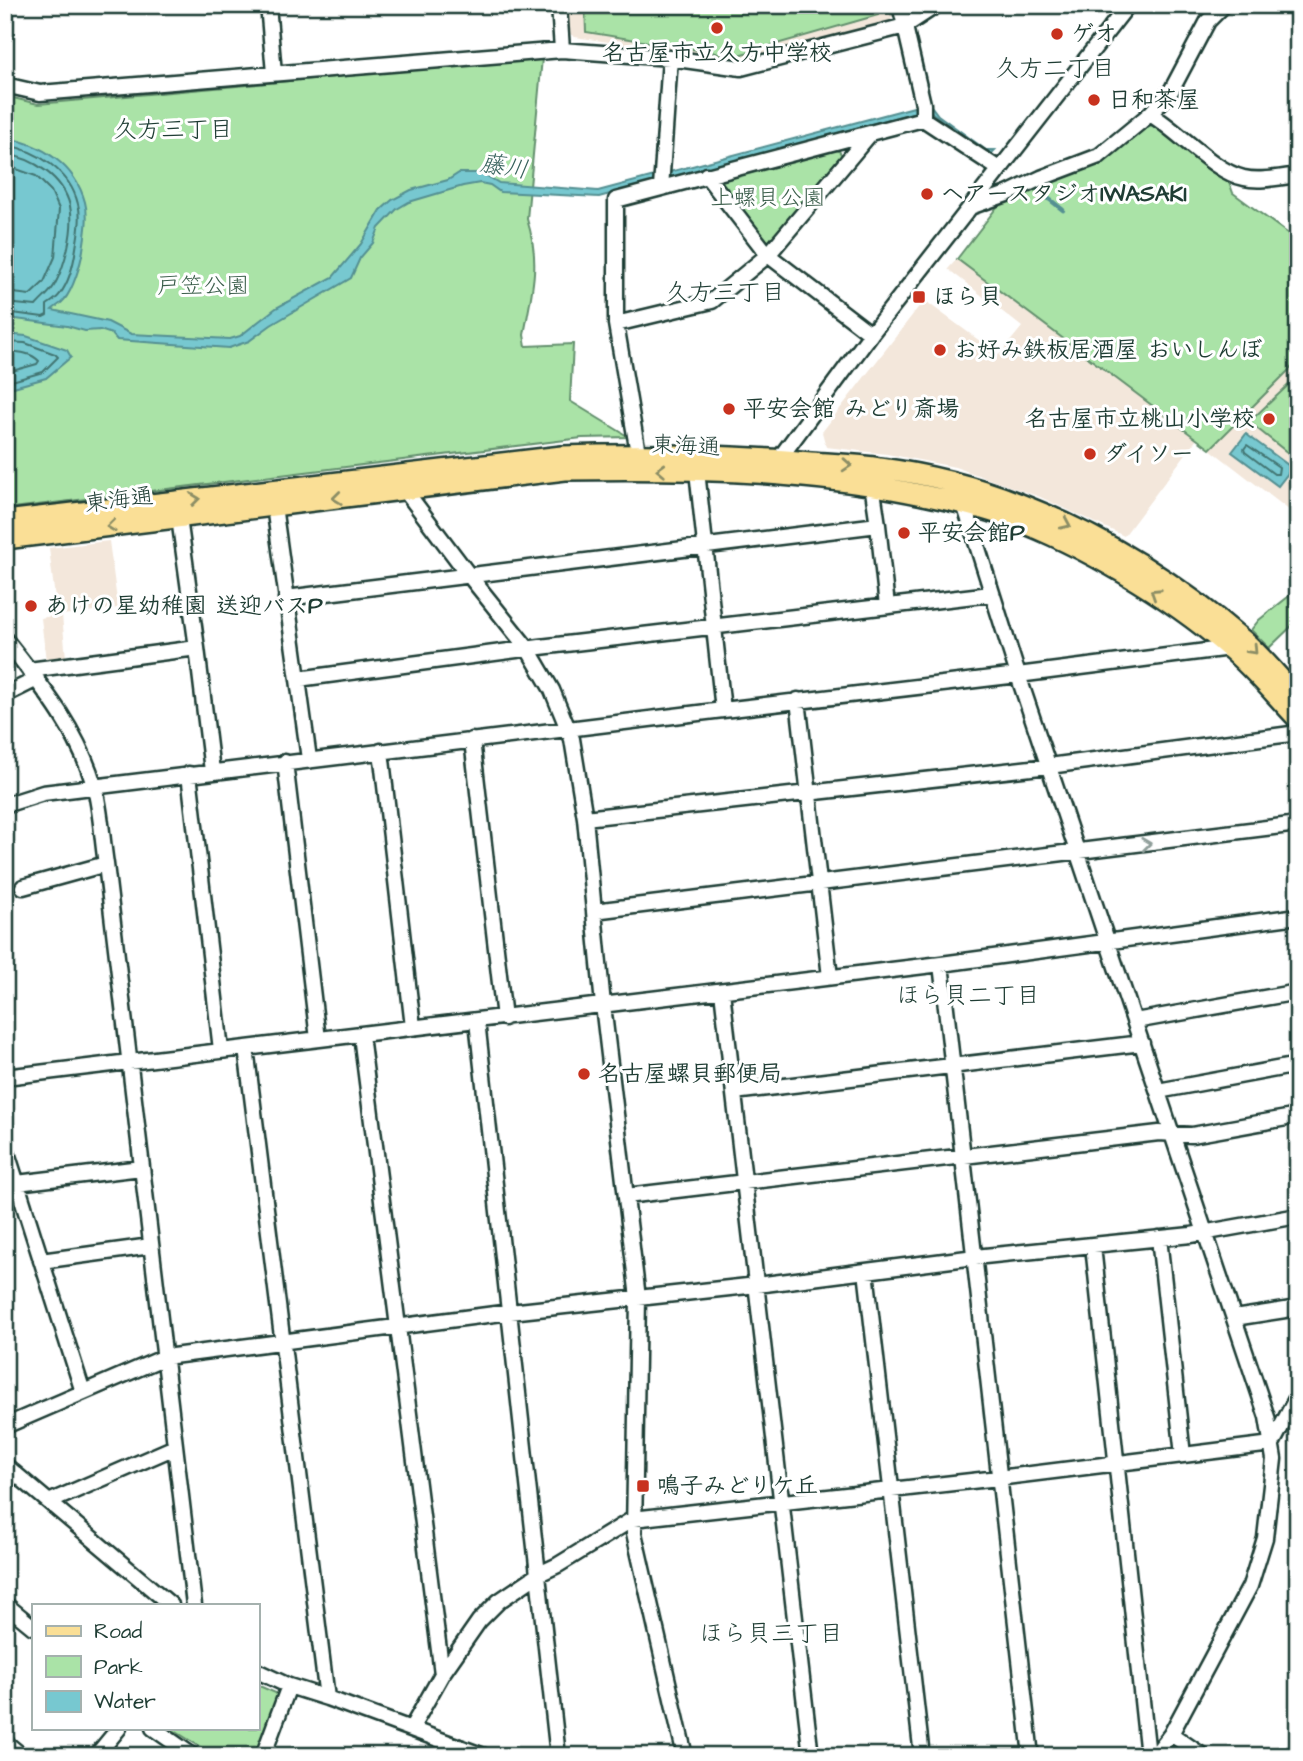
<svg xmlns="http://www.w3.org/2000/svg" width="1303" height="1761" font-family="'Architects Daughter','Klee One',sans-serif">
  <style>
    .built { fill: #f3e7db }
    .green { fill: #aae3a7; stroke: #64906e; stroke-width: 2 }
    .water { fill: #77c8d0; stroke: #549092; stroke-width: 2 }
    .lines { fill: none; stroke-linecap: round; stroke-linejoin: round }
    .shore { stroke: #427572; stroke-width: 2 }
    .stream { stroke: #549092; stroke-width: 4.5 }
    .minor-casing { stroke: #1f3d34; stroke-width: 19 }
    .major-casing { stroke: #1f3d34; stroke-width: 24 }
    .minor { stroke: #fff; stroke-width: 14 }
    .major { stroke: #fadf96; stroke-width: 19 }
    .oneway { stroke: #8c8e65 }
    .oneway2 { stroke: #8f9e9a }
    .poi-dot { fill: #c8321e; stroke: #fff; stroke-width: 2.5 }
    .labels { text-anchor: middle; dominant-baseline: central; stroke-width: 6; stroke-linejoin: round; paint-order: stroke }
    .poi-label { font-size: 23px; font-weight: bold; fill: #1f3d34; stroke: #fff; text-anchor: start }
    .park-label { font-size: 23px; fill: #3b5e4b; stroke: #fff }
    .street-label { font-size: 23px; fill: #1f3d34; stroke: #fff }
    .neighbourhood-label { font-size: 24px; fill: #1f3d34; stroke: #fff }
    .water-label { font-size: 24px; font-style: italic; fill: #35605b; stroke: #fff }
  </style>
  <rect width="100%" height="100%" fill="#fff"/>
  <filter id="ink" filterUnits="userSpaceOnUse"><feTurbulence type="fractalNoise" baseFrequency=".0143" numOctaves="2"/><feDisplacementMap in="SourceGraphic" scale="14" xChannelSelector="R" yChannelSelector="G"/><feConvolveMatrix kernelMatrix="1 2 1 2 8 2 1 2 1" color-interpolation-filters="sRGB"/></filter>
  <g filter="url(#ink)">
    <path class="built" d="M 567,5 L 891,5 L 893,16 L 890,21 L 735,61 L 575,37 L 570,34 Z
      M 957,259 L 1197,439 L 1124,536 L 1040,497 L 955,467 L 887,454 L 826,447 L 822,432 L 924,300 L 999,355 L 1022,327 L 948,269 Z
      M 1298,361 L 1298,517 L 1210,449 Z
      M 109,541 L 118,608 L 62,615 L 66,658 L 46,661 L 41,618 L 57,615 L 49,548 Z"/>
    <path class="green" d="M 585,5 L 876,5 L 878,15 L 735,56 L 586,32 Z
      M 542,58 L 527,219 C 541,264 532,290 524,335 L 526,346 L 573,344 L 570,401 L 629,437 L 582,438 L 5,509 L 5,96 L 38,104 Z
      M 1157,125 L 1228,179 L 1233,193 L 1298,241 L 1298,361 L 1210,449 L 957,259 L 997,207 L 1036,185 L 1094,164 L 1147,126 Z
      M 833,149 L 839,151 L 843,157 L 771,241 L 762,241 L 719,185 L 720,178 Z
      M 1298,376 L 1298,461 L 1249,422 Z
      M 1298,589 L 1298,620 L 1269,648 L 1251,630 L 1259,620 Z
      M 257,1685 L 278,1694 L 280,1697 L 259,1756 L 215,1756 L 170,1728 L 257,1728 Z"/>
    <path class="water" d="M 929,103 L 938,115 L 986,150 L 995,150 L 989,156 L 927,109 L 599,197 L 500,192 L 490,185 L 480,183 L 463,186 L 409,202 L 397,209 L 379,228 L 373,243 L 360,258 L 351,278 L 271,325 L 249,341 L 229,348 L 117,340 L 112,334 L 100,330 L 85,331 L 67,326 L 9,318 L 5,320 L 5,138 C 41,143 75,165 85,202 C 89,216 85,236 83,250 C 81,263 73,290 64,300 C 61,304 55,307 52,310 L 108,322 L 131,334 L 230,339 L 240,336 L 276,308 L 333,277 L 361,244 L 381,210 L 392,200 L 411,190 L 448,180 L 459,173 L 482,173 L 499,183 L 598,191 Z
      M 5,334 L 26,336 L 67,350 L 71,357 L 46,378 L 10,388 L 5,393 Z
      M 1246,434 L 1292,468 L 1278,486 L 1232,452 Z"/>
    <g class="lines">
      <path class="shore" d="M 5,145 C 37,150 70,171 78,204 C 82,217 78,235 76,248 C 74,262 69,282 60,294 C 57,299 51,302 47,305 L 47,315 L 43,317 L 5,312
        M 5,154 C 33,158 63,177 70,206 C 75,229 65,266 54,286 C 50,293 41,300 36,306 L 5,303
        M 5,165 L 36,176 L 51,191 L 59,209 L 55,257 L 44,282 L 30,295 L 5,292
        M 5,342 L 25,343 L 55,354 L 58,357 L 43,372 L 5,383
        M 5,351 C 17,352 31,352 39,361 L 37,364 L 5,373
        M 1247,445 L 1279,467 L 1278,474 L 1274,474 L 1245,452 L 1244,449 Z"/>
      <path class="stream" d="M 1039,191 L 1063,210"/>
      <defs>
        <path id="minor" d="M 268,5 L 274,73
          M 559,5 L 562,50 L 670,58 L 741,68 L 905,26 L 937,5
          M 900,5 L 923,104 L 923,119 L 999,169
          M 5,85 L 40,93 L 562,50
          M 1150,114 C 1179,131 1214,172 1244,178 C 1260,182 1281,177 1298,175
          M 706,175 L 768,255 L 871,334
          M 661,188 L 670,58
          M 973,206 L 1007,194 L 1041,178 L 1099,156 L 1150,114 L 1171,91 L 1208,21 L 1224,5
          M 616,324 L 712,301 L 768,255 L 870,134
          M 638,453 L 616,324 L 616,200 L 923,119
          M 779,466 L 779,459 L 871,334 L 1128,5
          M 697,471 L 723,710 L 1018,675 L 1267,1417 L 1274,1459 L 1265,1538 L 1250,1586 L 1171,1734 L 1154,1756
          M 404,483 L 404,489 L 468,574 L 528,649 L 552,690 L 572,739 L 585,818 L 603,1005 L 638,1298 L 634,1533 L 685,1756
          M 872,484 L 878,525
          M 964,504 L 1018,675 L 1230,648
          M 274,506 L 309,759
          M 286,598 L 878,525 L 887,606
          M 5,639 C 41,685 77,728 94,785 C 101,809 102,839 106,864 L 194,1605
          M 197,648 L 212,771
          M 29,670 L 197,648 L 179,518
          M 298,679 L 540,647 L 991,594
          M 5,695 L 37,679
          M 798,700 L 830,977
          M 472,740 L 504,1018
          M 381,751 L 413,1027
          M 285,762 L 318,1039
          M 189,774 L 221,1050
          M 5,805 L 43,793 L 723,710
          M 585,818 L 1049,766 L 1298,733
          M 23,887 L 106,864
          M 594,911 L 1298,824
          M 941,964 L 1031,1756
          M 722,991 L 811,1756
          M 477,1021 L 558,1756
          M 1135,1021 L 1298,992
          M 361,1035 L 442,1674
          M 246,1048 L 327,1698 L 484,1756
          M 5,1077 L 941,964 L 1298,916
          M 1158,1091 L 1298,1065
          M 734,1092 L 1142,1043
          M 5,1146 L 83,1392
          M 17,1183 L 141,1168
          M 626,1196 L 1159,1133 L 1192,1135 L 1298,1116
          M 1159,1238 L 1183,1455
          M 1093,1246 L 1148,1756
          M 41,1261 L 151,1246
          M 866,1271 L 922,1756
          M 1234,1318 L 1298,1308
          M 5,1426 L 165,1357 L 510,1312 L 757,1285 L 975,1257 L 1191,1235 L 1298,1216
          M 5,1465 L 171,1605
          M 49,1502 L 175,1447
          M 5,1604 L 33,1627
          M 257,1671 L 289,1686 L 327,1698
          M 153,1728 L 193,1756
          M 411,1729 L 442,1674 L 479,1621 L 499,1601 L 539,1574 L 558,1565 L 633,1519 L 998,1478 L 1272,1444 L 1298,1395
          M 1171,1734 L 1203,1756
          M 5,1742 L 22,1756
          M 96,1756 L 119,1728
          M 263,1756 L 289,1686"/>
        <path id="major" d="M 5,521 L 562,456 C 646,453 728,455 811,462 C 834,464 857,464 880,468 C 926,474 974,486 1018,503 C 1101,535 1177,583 1243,640 C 1263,657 1280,679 1298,698
          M 5,539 L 565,470 C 686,468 809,470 928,496 C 956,502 984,508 1010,518 C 1083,545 1169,596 1228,647 C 1253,668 1275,695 1298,719"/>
      </defs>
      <use href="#minor" class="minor-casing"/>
      <use href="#major" class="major-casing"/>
      <use href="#minor" class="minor"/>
      <use href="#major" class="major"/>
    </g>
    <defs><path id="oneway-chevron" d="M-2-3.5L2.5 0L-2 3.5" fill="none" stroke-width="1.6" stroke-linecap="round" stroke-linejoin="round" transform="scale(1.75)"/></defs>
    <g class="oneway">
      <use href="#oneway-chevron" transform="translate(847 465) rotate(4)"/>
      <use href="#oneway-chevron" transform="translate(661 470) rotate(-178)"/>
      <use href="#oneway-chevron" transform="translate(337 498) rotate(173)"/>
      <use href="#oneway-chevron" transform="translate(195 499) rotate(-7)"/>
      <use href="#oneway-chevron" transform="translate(1066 524) rotate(24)"/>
      <use href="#oneway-chevron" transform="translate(111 526) rotate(173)"/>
      <use href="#oneway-chevron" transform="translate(1155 593) rotate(-147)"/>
      <use href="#oneway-chevron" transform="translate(1253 650) rotate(47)"/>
    </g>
    <use class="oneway2" href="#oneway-chevron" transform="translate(1146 844) rotate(-7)"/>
  </g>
  <g class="poi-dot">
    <circle cx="717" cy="28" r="7"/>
    <circle cx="1057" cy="34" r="7"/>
    <circle cx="1094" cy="100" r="7"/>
    <circle cx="927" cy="194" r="7"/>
    <rect x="912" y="290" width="14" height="14" rx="3.5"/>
    <circle cx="940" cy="350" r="7"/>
    <circle cx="729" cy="409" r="7"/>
    <circle cx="1269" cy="419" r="7"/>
    <circle cx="1090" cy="454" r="7"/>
    <circle cx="904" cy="533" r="7"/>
    <circle cx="31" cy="606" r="7"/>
    <circle cx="584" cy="1074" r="7"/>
    <rect x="636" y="1479" width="14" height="14" rx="3.5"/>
  </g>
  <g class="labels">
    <g class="poi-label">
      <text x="1071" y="34">ゲオ</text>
      <text x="717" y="53" text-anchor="middle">名古屋市立久方中学校</text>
      <text x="1108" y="100">日和茶屋</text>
      <text x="941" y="194">ヘアースタジオIWASAKI</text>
      <text x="933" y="297">ほら貝</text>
      <text x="954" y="350">お好み鉄板居酒屋 おいしんぼ</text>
      <text x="743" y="409">平安会館 みどり斎場</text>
      <text x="1255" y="419" text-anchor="end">名古屋市立桃山小学校</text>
      <text x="1104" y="454">ダイソー</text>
      <text x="918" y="533">平安会館P</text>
      <text x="45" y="606">あけの星幼稚園 送迎バスP</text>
      <text x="598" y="1074">名古屋螺貝郵便局</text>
      <text x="657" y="1486">鳴子みどりケ丘</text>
    </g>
    <g class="park-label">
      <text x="768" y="198">上螺貝公園</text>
      <text x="203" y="286">戸笠公園</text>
    </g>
    <g class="street-label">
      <text transform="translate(686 446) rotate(2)">東海通</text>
      <text transform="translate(119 500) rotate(-7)">東海通</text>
    </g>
    <g class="neighbourhood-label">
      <text x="1055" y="69">久方二丁目</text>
      <text x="173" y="130">久方三丁目</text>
      <text x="725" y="293">久方三丁目</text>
      <text x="968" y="996">ほら貝二丁目</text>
      <text x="771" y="1634">ほら貝三丁目</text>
    </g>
    <g class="water-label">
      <text transform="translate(504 167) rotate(9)">藤川</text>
    </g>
  </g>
  <rect width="1303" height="1761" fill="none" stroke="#fff" stroke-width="28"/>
  <rect x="14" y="14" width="1275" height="1733" fill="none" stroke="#1f3d34" stroke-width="2.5" filter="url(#ink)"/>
  <rect x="32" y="1604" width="228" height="126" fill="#ffffff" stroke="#a5b1ae" stroke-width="2"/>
  <rect x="46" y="1626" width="35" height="10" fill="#fadf96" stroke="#a5b1ae" stroke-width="2"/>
  <text x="94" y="1638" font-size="21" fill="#1f3d34">Road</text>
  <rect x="46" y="1656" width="35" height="21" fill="#aae3a7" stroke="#a5b1ae" stroke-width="2"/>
  <text x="94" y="1674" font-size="21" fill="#1f3d34">Park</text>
  <rect x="46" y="1691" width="35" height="21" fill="#77c8d0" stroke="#a5b1ae" stroke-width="2"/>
  <text x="94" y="1708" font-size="21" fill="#1f3d34">Water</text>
</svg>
